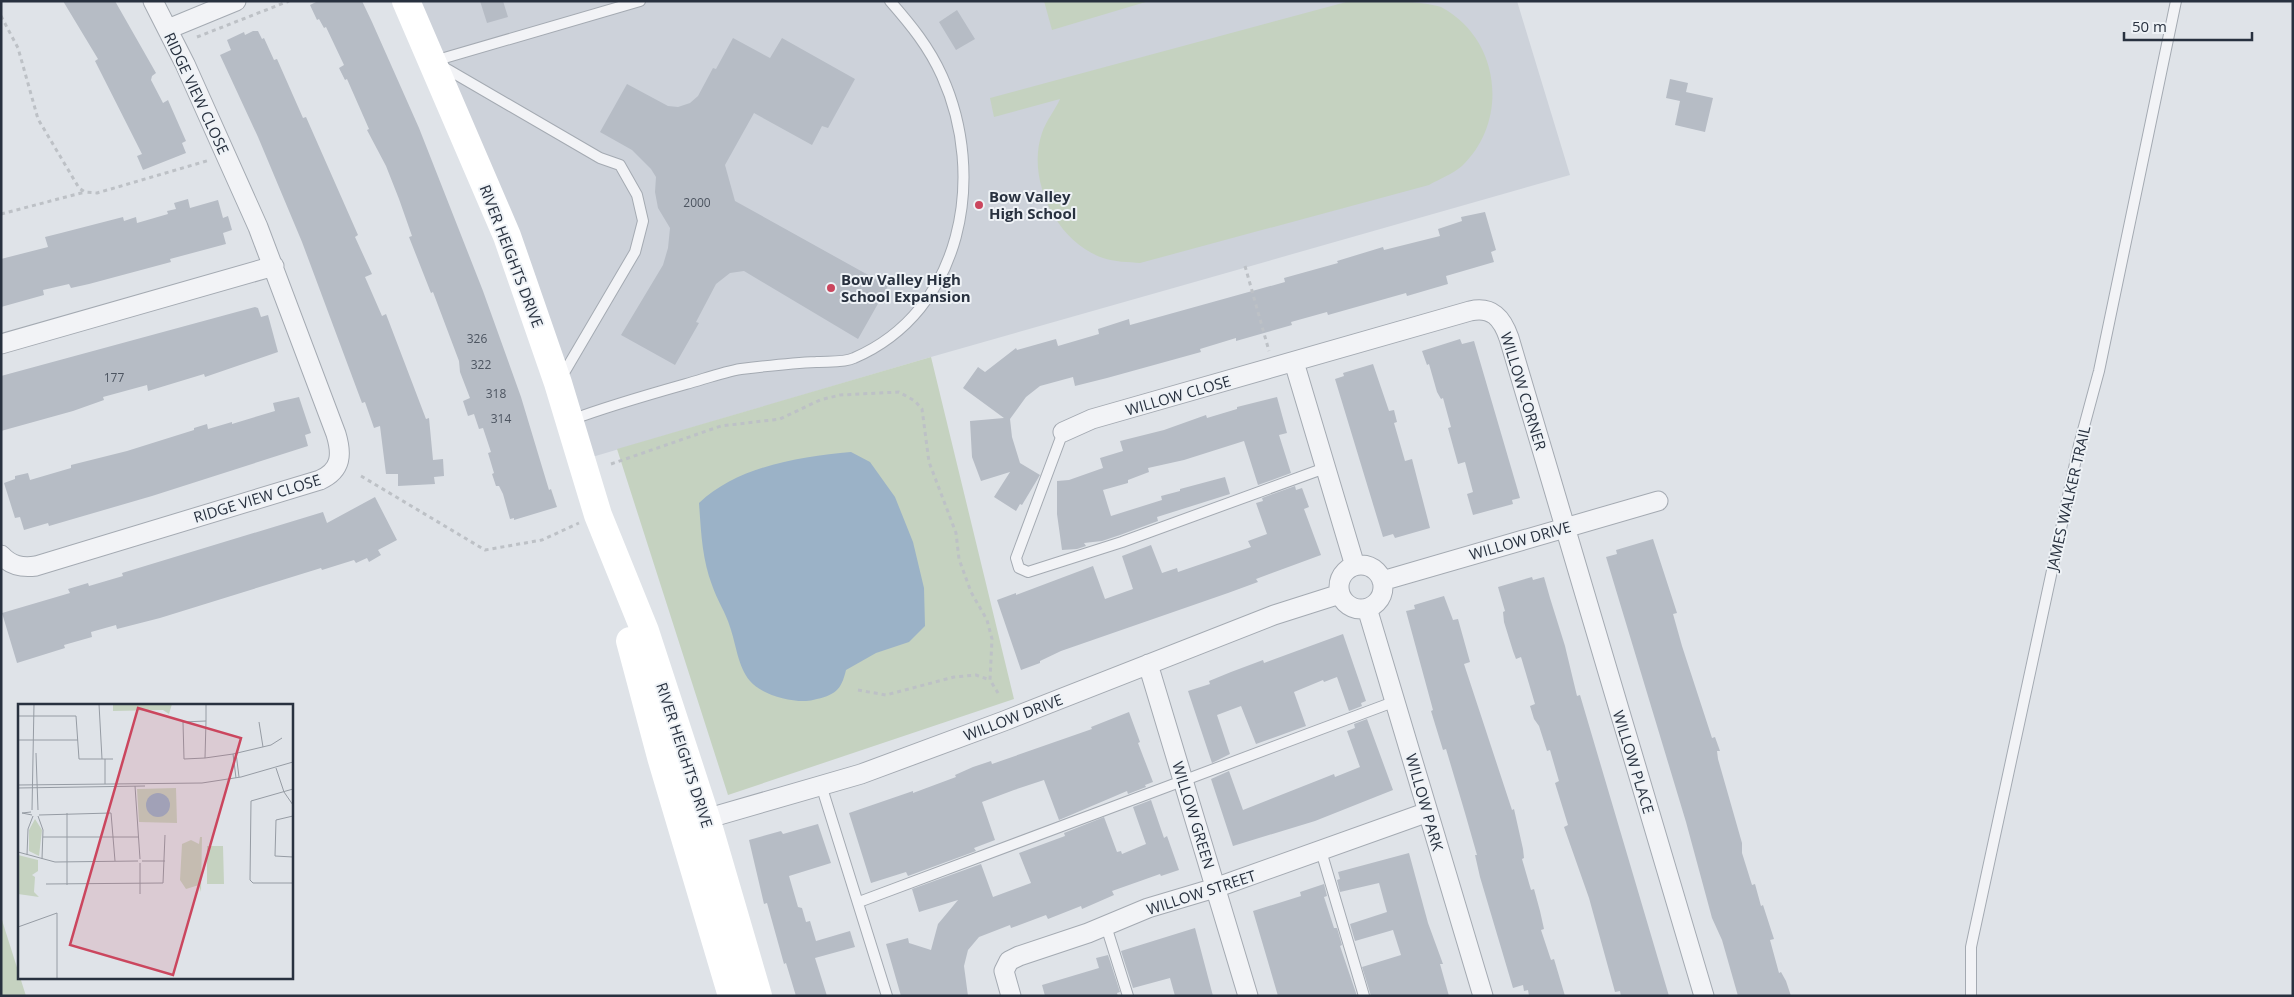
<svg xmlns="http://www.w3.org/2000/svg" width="2294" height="997" font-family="'Open Sans',sans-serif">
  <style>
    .built { fill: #cdd2da }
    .green { fill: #c5d2c0 }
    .water { fill: #9bb2c7 }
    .building { fill: #b6bcc5 }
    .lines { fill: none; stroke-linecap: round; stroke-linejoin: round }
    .lane-casing { stroke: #a4aab2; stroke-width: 12 }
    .street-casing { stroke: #a4aab2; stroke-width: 21 }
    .path { stroke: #bdc1c6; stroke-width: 3; stroke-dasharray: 4 4; stroke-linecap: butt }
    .lane { stroke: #f2f3f6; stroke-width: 10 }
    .street { stroke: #f2f3f6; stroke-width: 19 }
    .secondary { stroke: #fff; stroke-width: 28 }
    .poi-dot { fill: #cb465e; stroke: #eef2f6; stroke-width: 2 }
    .labels { text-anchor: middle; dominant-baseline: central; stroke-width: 4; stroke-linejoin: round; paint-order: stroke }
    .number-label { font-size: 12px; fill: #4c5460 }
    .street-label { font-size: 15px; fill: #28313f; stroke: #eef2f6 }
    .poi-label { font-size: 15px; font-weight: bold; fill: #28313f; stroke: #eef2f6; text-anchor: start }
    .inset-road { fill: none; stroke: #969ca4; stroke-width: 1 }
    .view { fill: #cb465e; fill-opacity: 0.15; stroke: #cb465e; stroke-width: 2.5 }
    .inset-edge { fill: none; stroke: #28313f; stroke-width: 2.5 }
  </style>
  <rect width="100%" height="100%" fill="#dfe3e8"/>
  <path class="built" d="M 406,1 L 1517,1 L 1570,175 L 931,357 L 582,460 Z"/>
  <path class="green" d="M 1044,1 L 1149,1 L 1052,30 Z
    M 1350,1 C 1375,1 1419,0 1441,7 C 1500,38 1510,120 1462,166 C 1453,174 1439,179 1429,185 L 1140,263 C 1129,262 1114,262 1103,258 C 1056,242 1026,179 1042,133 C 1046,121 1055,110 1060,99 L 994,117 L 990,98 Z
    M 931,357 L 1014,699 L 728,795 L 617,449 Z
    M 1,917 L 26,996 L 1,996 Z"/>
  <path class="water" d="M 851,452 L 870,462 L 895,497 L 913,542 L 924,588 L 925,626 L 909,642 L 876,653 L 846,670 C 841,691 835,695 813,700 C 796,704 761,695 750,681 C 738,667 736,644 730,627 C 726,613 717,600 712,585 C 702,559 701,531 699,503 C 738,466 799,457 851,452 Z"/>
  <path class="building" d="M 63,1 L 115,1 L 156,73 L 152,76 L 151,80 L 163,103 L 168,100 L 186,141 L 182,143 L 186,153 L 143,170 L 137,156 L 142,154 L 95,61 L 98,59 Z
    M 318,1 L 362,1 L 372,22 L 419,128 L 483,291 L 521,397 L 549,490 L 551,489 L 557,507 L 514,520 L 514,518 L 510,519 L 503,494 L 499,486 L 496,486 L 492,474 L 494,473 L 488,453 L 491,452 L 483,428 L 479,429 L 474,414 L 468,416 L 463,401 L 470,398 L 460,372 L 459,361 L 433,292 L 431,293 L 409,237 L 412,236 L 399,199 L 386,166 L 367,130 L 369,129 L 347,79 L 345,80 L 339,68 L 344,65 L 326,27 L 324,28 L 319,19 L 317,20 L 310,5 Z
    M 480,1 L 503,1 L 508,17 L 487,23 Z
    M 957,10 L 975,39 L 956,50 L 939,22 Z
    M 253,31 L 258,31 L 262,39 L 264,38 L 274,60 L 277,59 L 303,118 L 306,117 L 358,235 L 355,237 L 372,274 L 365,277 L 382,316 L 386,314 L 426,419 L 429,418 L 433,460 L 443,459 L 444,476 L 434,477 L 435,484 L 398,486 L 398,474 L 386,474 L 380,426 L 374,428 L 365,402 L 362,403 L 302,242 L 258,137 L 220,55 L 231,50 L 227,40 L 244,32 L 245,35 Z
    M 733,38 L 770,58 L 782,38 L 855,79 L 828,128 L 822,126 L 812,145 L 754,113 L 725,165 L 735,201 L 888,286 L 858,339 L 744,271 L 730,273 L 716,284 L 696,322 L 699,323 L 675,365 L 621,335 L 663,265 L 668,248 L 670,228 L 658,208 L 655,192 L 656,177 L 651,169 L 632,150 L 600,132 L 627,84 L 668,106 L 678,107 L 690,103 L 698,96 L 713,68 L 716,69 Z
    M 1670,79 L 1688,83 L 1686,92 L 1713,98 L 1705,132 L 1675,125 L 1680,101 L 1666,98 Z
    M 188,199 L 190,208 L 218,200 L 223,218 L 228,216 L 232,230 L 223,233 L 226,244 L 170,259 L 171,262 L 89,284 L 71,288 L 69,284 L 43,290 L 44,295 L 1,307 L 1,259 L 48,247 L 45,237 L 61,233 L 123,217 L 124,221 L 136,217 L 137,223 L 168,214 L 167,211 L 176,209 L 174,203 Z
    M 1485,212 L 1496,250 L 1491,252 L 1494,262 L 1446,276 L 1448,284 L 1407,296 L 1406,293 L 1328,315 L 1327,312 L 1291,322 L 1292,325 L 1236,341 L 1236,338 L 1200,349 L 1201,352 L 1107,378 L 1075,386 L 1073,377 L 1040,386 L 1026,397 L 1010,419 L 1012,437 L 1020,463 L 1040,475 L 1022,505 L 1020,504 L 1016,511 L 994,497 L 1010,472 L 981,481 L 972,457 L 970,421 L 1004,418 L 963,388 L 978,367 L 985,372 L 1016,348 L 1017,350 L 1056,339 L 1058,346 L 1099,334 L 1098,329 L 1129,319 L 1130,325 L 1285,282 L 1284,278 L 1338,263 L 1337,261 L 1383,247 L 1384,250 L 1440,236 L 1438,229 L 1462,221 L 1461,217 Z
    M 255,307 L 258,308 L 261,317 L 268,315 L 278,352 L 205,377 L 204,374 L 148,391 L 147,385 L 103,397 L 104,400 L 73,411 L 1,431 L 1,376 Z
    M 1460,339 L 1462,344 L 1474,341 L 1520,498 L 1512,500 L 1513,504 L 1473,515 L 1467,494 L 1473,492 L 1465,462 L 1458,464 L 1448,428 L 1451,427 L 1443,398 L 1441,399 L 1437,392 L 1429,364 L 1427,365 L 1422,351 Z
    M 1373,364 L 1389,411 L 1394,410 L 1397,422 L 1394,423 L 1405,461 L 1412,459 L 1430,528 L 1395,538 L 1393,534 L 1383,537 L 1335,379 L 1344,376 L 1343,373 Z
    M 299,397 L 311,433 L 305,435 L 308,446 L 152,496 L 49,526 L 48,523 L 24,530 L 20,517 L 15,518 L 4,483 L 15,479 L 15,476 L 28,473 L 30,480 L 71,468 L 71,465 L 127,451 L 194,430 L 194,428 L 207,424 L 208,429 L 232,422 L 232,424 L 275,411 L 273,403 Z
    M 1277,397 L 1287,433 L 1279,435 L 1291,473 L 1258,485 L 1244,441 L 1184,460 L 1148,468 L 1149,472 L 1128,480 L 1128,483 L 1103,490 L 1111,516 L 1162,500 L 1161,496 L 1180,491 L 1180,489 L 1225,477 L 1230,494 L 1157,517 L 1158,521 L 1120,535 L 1102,541 L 1084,543 L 1086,546 L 1077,549 L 1062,550 L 1057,514 L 1057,481 L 1069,480 L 1103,468 L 1100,458 L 1123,451 L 1120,441 L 1164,430 L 1206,415 L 1207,418 L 1237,409 L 1237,407 Z
    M 1295,486 L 1296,490 L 1302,488 L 1309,507 L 1304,509 L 1321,555 L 1256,579 L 1258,582 L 1228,593 L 1061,651 L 1040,661 L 1040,663 L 1021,670 L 997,600 L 1016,593 L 1016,595 L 1093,566 L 1105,599 L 1133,589 L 1122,556 L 1151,545 L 1162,573 L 1177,568 L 1178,572 L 1251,547 L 1248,541 L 1267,534 L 1256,503 L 1263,501 L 1262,498 Z
    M 375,497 L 397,540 L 378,550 L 381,555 L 369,562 L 367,558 L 356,563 L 354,560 L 322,570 L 321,568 L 160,618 L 117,629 L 116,625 L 91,632 L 92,637 L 64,645 L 65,648 L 17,663 L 2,613 L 70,593 L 68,589 L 88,583 L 89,586 L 123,576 L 122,573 L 323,512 L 327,523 Z
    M 1653,539 L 1677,613 L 1673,614 L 1682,646 L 1712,738 L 1715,737 L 1720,751 L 1717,751 L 1718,759 L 1742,843 L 1742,853 L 1752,885 L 1755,884 L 1761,906 L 1763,905 L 1774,939 L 1770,940 L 1779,973 L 1781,972 L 1786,981 L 1791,996 L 1738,996 L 1722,940 L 1712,918 L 1686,822 L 1606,557 L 1617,554 L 1616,550 Z
    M 1532,577 L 1533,580 L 1544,577 L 1550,598 L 1565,646 L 1577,696 L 1580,695 L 1669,996 L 1621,996 L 1620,991 L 1615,992 L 1589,898 L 1564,827 L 1568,825 L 1555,783 L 1559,781 L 1550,750 L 1547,751 L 1539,726 L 1534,719 L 1530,706 L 1535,704 L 1521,657 L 1516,659 L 1513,651 L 1504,622 L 1503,612 L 1505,611 L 1498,587 Z
    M 1444,596 L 1453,620 L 1458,619 L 1470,662 L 1464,664 L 1512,810 L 1514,809 L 1523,849 L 1524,858 L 1522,859 L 1531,890 L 1534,889 L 1540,911 L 1544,929 L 1541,930 L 1551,960 L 1554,959 L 1565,996 L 1529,996 L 1528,990 L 1524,991 L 1523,985 L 1513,988 L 1480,877 L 1475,855 L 1477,855 L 1465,813 L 1446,749 L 1443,750 L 1431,711 L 1433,710 L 1406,611 L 1415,609 L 1414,605 Z
    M 1343,634 L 1366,701 L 1361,703 L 1362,706 L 1349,711 L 1337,677 L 1324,682 L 1323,680 L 1294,692 L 1306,726 L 1256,744 L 1241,706 L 1217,715 L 1230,754 L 1212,763 L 1188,691 L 1210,684 L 1209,681 L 1231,672 L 1263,660 L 1264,663 Z
    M 1129,712 L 1140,742 L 1138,743 L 1153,782 L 1145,785 L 1146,787 L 1128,794 L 1127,791 L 1059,820 L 1044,780 L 1014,790 L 982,802 L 995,840 L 974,848 L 976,851 L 908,876 L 906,872 L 871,883 L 849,813 L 913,791 L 913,793 L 956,777 L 955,775 L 973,767 L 991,761 L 992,764 L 1092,729 L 1091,727 Z
    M 1367,719 L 1393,790 L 1315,821 L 1233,846 L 1211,779 L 1229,771 L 1243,810 L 1334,774 L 1335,777 L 1360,767 L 1347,731 L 1355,728 L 1354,724 Z
    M 1151,800 L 1164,838 L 1167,836 L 1179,870 L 1161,876 L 1160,874 L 1112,891 L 1114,895 L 1082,909 L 1081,906 L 1048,919 L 1046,915 L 1011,928 L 1010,925 L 979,937 L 968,950 L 964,966 L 968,996 L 901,996 L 886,944 L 908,938 L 909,943 L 931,950 L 938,924 L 958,900 L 919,912 L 912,889 L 981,864 L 993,897 L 1031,883 L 1019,853 L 1065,836 L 1064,833 L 1104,817 L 1117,852 L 1121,851 L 1122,854 L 1146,844 L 1133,807 Z
    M 818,824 L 831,863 L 789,876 L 798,907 L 802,908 L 806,922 L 810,921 L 816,941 L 850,931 L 855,947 L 815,958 L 827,996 L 796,996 L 786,963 L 784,964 L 767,903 L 764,904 L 749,840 L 781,831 L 783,834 Z
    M 1409,853 L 1428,923 L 1443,964 L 1440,964 L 1449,996 L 1371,996 L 1362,967 L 1401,955 L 1393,930 L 1355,941 L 1350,924 L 1387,912 L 1379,883 L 1340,892 L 1337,880 L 1340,879 L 1338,872 Z
    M 1324,884 L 1327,896 L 1324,897 L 1334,928 L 1337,928 L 1342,945 L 1340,946 L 1357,996 L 1278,996 L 1253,911 L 1301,896 L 1300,892 Z
    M 1195,928 L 1213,996 L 1175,996 L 1170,978 L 1133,988 L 1121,951 Z
    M 1108,955 L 1120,992 L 1117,993 L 1118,996 L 1045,996 L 1042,985 L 1099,968 L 1096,958 Z"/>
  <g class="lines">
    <defs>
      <path id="lane" d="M 434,61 L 640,1
        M 440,65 L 600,158 L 620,165 L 637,195 L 643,221 L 635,252 L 561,378
        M 571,420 C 608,406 647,395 686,384 C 704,379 723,372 741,369 C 766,366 791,363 816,362 C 828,361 844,363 854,358 C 963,311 987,176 942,76 C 929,47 911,25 890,1
        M 1063,432 L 1016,558 L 1019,568 L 1028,572 L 1122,542 L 1325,468
        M 821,785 L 887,996
        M 1321,851 L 1364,996
        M 859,902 L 1396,701
        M 1106,926 L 1128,996
        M 1971,996 L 1971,947 L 2079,445 L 2099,371 L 2176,1"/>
      <path id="street" d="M 168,29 L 236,1
        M 1,344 L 274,266
        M 1294,362 L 1355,566
        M 1063,432 L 1092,419 L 1470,311 C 1492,306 1502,318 1509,338 L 1704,996
        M 1,555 C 11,566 22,568 36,566 L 320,480 C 342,470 342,454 336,434 L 258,227 L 185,64 L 153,1
        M1339 587a22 22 0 1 1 44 0a22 22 0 1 1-44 0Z
        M 1382,581 L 1658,501
        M 1367,608 L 1483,996
        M 1148,664 L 1248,996
        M 695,822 L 861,774 L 1004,721 L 1274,615 L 1340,594
        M 1011,996 L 1004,971 L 1009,961 L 1019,956 L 1088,933 L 1148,908 L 1215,888 L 1428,812"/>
    </defs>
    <use href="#lane" class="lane-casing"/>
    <use href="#street" class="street-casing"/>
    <path class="path" d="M 1,16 L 18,48 L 38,119 L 79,188 L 85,192 L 97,193 L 210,160
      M 197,37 L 289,1
      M 1,214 L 85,192
      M 1245,266 L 1269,351
      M 611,464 L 721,426 L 780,419 L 820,400 L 840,395 L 899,392 L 915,401 L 922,409 L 929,462 L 956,533 L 959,559 L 971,592 L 987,620 L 992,639 L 990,680 L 998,693
      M 361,476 L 485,550 L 542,540 L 579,523
      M 858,690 L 886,695 L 954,677 L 976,675 L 990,680"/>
    <use href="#lane" class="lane"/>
    <use href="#street" class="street"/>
    <path class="secondary" d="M 406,1 L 507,236 L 558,383 L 598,515 L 645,631 L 706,818 L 758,996
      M 630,641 L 661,757 L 732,996"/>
  </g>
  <g class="poi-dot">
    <circle cx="979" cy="205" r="5"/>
    <circle cx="831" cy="288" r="5"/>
  </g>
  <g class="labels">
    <g class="number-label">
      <text x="697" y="202">2000</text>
      <text x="477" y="338">326</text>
      <text x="481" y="364">322</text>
      <text x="114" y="377">177</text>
      <text x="496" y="393">318</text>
      <text x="501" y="418">314</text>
    </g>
    <g class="street-label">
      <text transform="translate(197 93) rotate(65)">RIDGE VIEW CLOSE</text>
      <text transform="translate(512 256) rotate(69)">RIVER HEIGHTS DRIVE</text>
      <text transform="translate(1524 391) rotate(73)">WILLOW CORNER</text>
      <text transform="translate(1178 395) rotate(-16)">WILLOW CLOSE</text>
      <text transform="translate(257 498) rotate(-17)">RIDGE VIEW CLOSE</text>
      <text transform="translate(2068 498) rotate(-77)">JAMES WALKER TRAIL</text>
      <text transform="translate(1520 540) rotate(-16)">WILLOW DRIVE</text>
      <text transform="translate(1013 717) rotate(-21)">WILLOW DRIVE</text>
      <text transform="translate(685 755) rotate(72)">RIVER HEIGHTS DRIVE</text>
      <text transform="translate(1634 762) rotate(73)">WILLOW PLACE</text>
      <text transform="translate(1425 802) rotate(74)">WILLOW PARK</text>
      <text transform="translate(1194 815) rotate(73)">WILLOW GREEN</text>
      <text transform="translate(1201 892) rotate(-18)">WILLOW STREET</text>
    </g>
    <g class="poi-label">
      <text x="989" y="196">Bow Valley<tspan x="989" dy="17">High School</tspan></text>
      <text x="841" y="279">Bow Valley High<tspan x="841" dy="17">School Expansion</tspan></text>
    </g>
  </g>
  <g transform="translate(18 704)">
    <rect width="275" height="275" fill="#dfe3e8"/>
    <path d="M 95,0 L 154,0 L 151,10 L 145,6 L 95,7 ZM 158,84 L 159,119 L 121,118 L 119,85 ZM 17,115 L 24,126 L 21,152 L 11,147 L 11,126 ZM 182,133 L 184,133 L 183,188 L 181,181 L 168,185 L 162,176 L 164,140 L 173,136 L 181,140 ZM 189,142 L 205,142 L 206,180 L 189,180 ZM 0,151 L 20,156 L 20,167 L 14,171 L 17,173 L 16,188 L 21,193 L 0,190 Z" fill="#c5d2c0"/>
    <path d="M128 101a12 12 0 1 1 24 0a12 12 0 1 1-24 0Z" fill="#9bb2c7"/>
    <path class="inset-road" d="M 81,0 L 84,55M 0,12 L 58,12 L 61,55 L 95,55M 188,17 L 188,0M 241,18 L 245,43M 0,36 L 60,36M 18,49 L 20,106M 218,49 L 221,73M 215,50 L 218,74M 187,54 L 188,17 L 165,18 L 166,55 L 187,54 L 215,50 L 253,41 L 264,34M 87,55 L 87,80M 258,64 L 266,88 L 275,101M 0,81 L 184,79 L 223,73 L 275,58M 117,82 L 122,155M 0,84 L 127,82M 275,85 L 233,97 L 232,176 L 235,179 L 275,179M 14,106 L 16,0M 13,108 L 4,109 L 14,111M 21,111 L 93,109 L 97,157M 20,112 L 25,126 L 24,155M 275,112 L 258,116 L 257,152 L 275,153M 25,133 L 120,133M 0,148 L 37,158 L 120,157M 9,151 L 10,125 L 15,112M 124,157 L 147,157M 122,159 L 122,190M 28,180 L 145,179 L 147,131M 49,181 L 49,109M 0,223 L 39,209 L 39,275"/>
    <path class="view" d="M 120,4 L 223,34 L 155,271 L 52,241 Z"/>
    <rect width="275" height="275" class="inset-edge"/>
  </g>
  <rect width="2294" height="997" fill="none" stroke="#28313f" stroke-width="5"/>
  <path d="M2124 32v8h128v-8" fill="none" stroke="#28313f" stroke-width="2.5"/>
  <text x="2132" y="32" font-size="15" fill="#28313f" stroke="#eef2f6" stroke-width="4" paint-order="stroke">50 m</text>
</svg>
